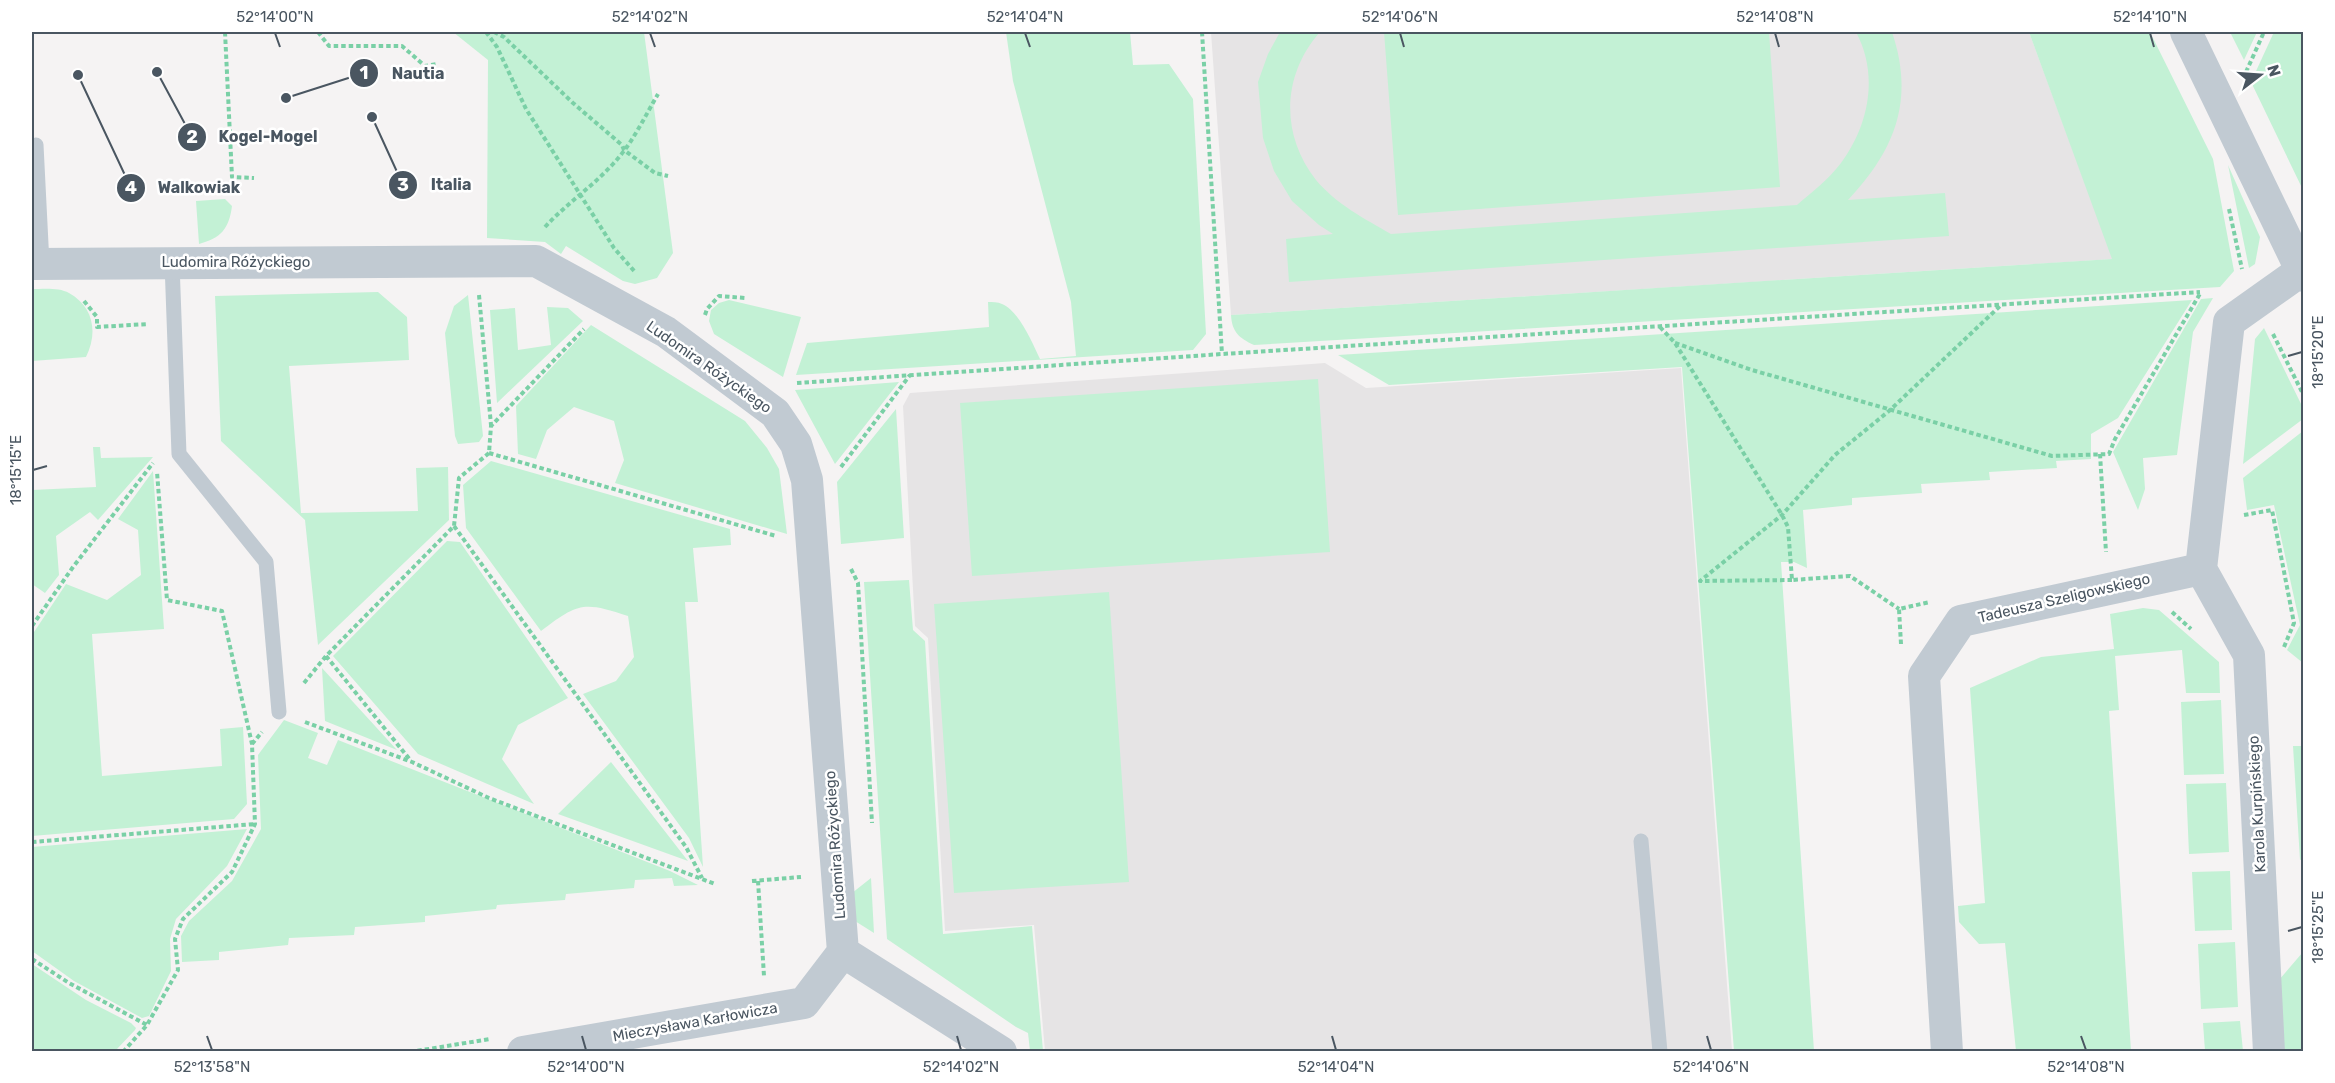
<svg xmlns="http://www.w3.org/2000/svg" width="2335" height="1083" font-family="Rubik,sans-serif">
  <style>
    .education { fill: #e6e4e5 }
    .green { fill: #c3f1d5 }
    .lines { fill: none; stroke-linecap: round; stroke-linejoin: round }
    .path { stroke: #7ad0a6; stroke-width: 4; stroke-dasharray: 4.5 3; stroke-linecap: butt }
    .service { stroke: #c1cad2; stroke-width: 15 }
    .minor { stroke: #c1cad2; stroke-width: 32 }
    .ticks { fill: none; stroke: #4a5661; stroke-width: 2 }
    .labels { text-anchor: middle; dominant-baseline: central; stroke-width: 5; stroke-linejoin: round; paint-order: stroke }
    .street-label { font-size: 15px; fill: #4a5661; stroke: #fff }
    .leader { fill: none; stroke: #4a5661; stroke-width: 2 }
    .callout-dot { fill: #4a5661; stroke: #fff; stroke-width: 2 }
    .mark-label { font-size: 18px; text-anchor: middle; font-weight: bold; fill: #fff }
    .callout-label { font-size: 16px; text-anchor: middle; font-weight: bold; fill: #4a5661; stroke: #fff; stroke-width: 5; stroke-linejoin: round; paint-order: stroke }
    .neatline { fill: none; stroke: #4a5661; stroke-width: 2 }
    .ticks-label { font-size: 15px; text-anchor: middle; fill: #4a5661 }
  </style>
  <rect width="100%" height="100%" fill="#f5f3f3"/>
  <path class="education" d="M 1211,32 L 2029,32 L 2113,259 L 1231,315 Z
    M 1325,363 L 1366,388 L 1681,368 L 1732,1051 L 1045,1051 L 1034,925 L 945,931 L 928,638 L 915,626 L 903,406 L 910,393 Z"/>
  <path class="green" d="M 453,32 L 644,32 L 673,253 L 657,278 L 635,284 L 623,281 L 566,246 L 561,254 L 545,242 L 487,238 L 488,60 Z
    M 1006,32 L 1130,32 L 1133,65 L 1169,64 L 1193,99 L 1206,334 L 1193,350 L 796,375 L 807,343 L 989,327 L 988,302 C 992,302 998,302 1002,304 C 1019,311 1032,342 1040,359 L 1076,356 L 1071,302 L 1013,81 Z
    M 1280,32 L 1320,32 C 1282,75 1280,134 1316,180 C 1336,204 1365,219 1391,234 L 1797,205 C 1812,192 1829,179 1841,163 C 1869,125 1879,75 1856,32 L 1892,32 C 1915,100 1895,150 1848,200 L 1945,193 L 1949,236 L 1289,282 L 1286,239 L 1333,234 L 1319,225 L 1292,201 L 1274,171 L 1263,138 L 1258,82 L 1268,54 Z
    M 1384,32 L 1769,32 L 1780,187 L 1398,215 Z
    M 2029,32 L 2150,32 L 2213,159 L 2234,271 L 2220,287 L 1254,345 C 1239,338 1232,332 1231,315 L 2112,259 Z
    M 2230,32 L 2257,32 L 2244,60 Z
    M 2274,32 L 2303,32 L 2303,190 L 2251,82 Z
    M 2228,165 L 2260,237 L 2255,264 L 2249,268 Z
    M 225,199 L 232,206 C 229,229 221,238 199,244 L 196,201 Z
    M 32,289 C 42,289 59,287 69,293 C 94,307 98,333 86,357 L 32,361 Z
    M 378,292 L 407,317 L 409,360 L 289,366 L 301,513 L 418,511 L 416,468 L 448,467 L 449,520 L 318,645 L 305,520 L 221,441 L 215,296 Z
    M 468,295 L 483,436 L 479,442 L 458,444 L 455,436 L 445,333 L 454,306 Z
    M 2213,298 L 2193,332 L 2177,455 L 2143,458 L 2145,489 L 2138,510 L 2113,452 L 2201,299 Z
    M 729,300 L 801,317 L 783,377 L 714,334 L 709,321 L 711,310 L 719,303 Z
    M 2192,300 L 2118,418 L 2091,434 L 2091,459 L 2056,461 L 2057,468 L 1989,472 L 1990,480 L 1921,484 L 1922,493 L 1852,498 L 1852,505 L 1803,510 L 1807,568 L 1794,562 L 1781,562 L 1814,1051 L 1734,1051 L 1682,367 L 1389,385 L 1338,355 Z
    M 547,307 L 568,308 L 583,321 L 497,403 L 490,310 L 515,308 L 518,350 L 551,345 Z
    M 591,325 L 745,421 L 767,448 L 779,469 L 787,534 L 615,483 L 624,460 L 614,421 L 574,407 L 547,430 L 536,459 L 518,454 L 516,406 Z
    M 2264,328 L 2303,408 L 2303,419 L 2243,464 L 2255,339 Z
    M 1318,379 L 1330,552 L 972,576 L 960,403 Z
    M 899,382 L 835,464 L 795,390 Z
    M 896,409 L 904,538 L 841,544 L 837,482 Z
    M 2303,431 L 2303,663 L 2287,650 L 2300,625 L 2274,505 L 2247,510 L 2243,478 Z
    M 93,447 L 100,447 L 101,458 L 153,457 L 98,520 L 90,512 L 56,536 L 59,575 L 45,593 L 32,584 L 32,490 L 96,487 Z
    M 491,461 L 730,529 L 731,545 L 693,548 L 698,602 L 685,602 L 703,867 L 689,838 L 583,694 L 616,681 L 634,657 L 628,616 C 583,601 578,603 541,631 L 466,528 L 463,485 Z
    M 153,471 L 164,629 L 92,634 L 102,776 L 222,766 L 220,729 L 243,727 L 247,804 L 234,819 L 32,836 L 32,635 L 66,584 L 107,600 L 141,575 L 138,530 L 118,519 Z
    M 447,541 L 460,542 L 568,698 L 518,725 L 502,759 L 534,804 L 418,754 L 333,656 Z
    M 909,580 L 913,630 L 925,641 L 943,934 L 1032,926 L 1043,1051 L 1030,1051 L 1028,1033 L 1016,1027 L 887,939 L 864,582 Z
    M 1109,592 L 1129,882 L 954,893 L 934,604 Z
    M 2143,608 L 2159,610 L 2219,662 L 2220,693 L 2186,693 L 2182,650 L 2115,656 L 2119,710 L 2109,711 L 2131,1051 L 2016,1051 L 2005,943 L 1979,944 L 1959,922 L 1958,906 L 1985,903 L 1970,688 L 2041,657 L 2114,649 L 2110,614 Z
    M 322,668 L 397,750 L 325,721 Z
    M 2221,700 L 2224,774 L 2184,775 L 2181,702 Z
    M 284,720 L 318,733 L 308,758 L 327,765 L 338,740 L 670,871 L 698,885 L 674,886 L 672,878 L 635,880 L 634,888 L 566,894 L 565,900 L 497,905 L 496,909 L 425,916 L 425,922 L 355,927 L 354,935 L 289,938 L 288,945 L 219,952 L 219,960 L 182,962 L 181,936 L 189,921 L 232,881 L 261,829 L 258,755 Z
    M 2293,746 L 2303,746 L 2303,859 L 2300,860 Z
    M 611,762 L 688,861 L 558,814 Z
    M 2226,783 L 2229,852 L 2189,854 L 2186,784 Z
    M 247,829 L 227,866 L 176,919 L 170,939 L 171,971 L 149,1016 L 142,1018 L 74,981 L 32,951 L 32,847 Z
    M 2230,871 L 2232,930 L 2195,931 L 2192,872 Z
    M 871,878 L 874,933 L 847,916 L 847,897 Z
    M 2235,942 L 2238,1007 L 2201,1009 L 2198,944 Z
    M 2303,952 L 2303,1051 L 2284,1051 L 2279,980 Z
    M 32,964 L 86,1000 L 131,1023 L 136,1028 L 135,1030 L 117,1049 L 32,1051 Z
    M 2240,1021 L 2243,1051 L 2205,1051 L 2203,1023 Z"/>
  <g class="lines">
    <path class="path" d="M 225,32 L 232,177 L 254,178
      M 318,32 L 329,46 L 402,46 L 425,66 L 437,64
      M 486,32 L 497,47 L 526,109 L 614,248 L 635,272
      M 494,32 L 504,37 L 573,103 L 622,145 L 624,150 L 655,173 L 668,176
      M 1202,32 L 1222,354
      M 2246,72 L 2264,32
      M 2229,209 L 2242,269
      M 545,227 C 566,204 592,187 613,164 C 632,144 644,118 658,94
      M 479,295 L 491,425
      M 84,301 L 97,317 L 97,327 L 148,324
      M 705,315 L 707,309 L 719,296 L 745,298
      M 1660,327 L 1675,343 L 1782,515 L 1788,527 L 1792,580 L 1850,576 L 1899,609
      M 2273,334 L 2304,396
      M 1675,343 L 1752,370 L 2052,456 L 2109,454 L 2115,439 L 2201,292
      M 797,383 L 1222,354 L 2200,292
      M 489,453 L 776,536
      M 2100,454 L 2106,552
      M 841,467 L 910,375
      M 2244,515 L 2272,510 L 2294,623 L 2284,647
      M 454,526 L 686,847 L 702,878
      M 851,569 L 858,583 L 872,823
      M 1792,580 L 1700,581 L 1782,515 L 1835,455 L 1889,411 L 2000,306
      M 2172,612 L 2191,629
      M 32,626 L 73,567 L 153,463
      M 1901,644 L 1899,609 L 1930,602
      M 326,656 L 411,761
      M 304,683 L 326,656 L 454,526 L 459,478 L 489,453 L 491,426 L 584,329
      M 305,722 L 412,762 L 489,798 L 715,884
      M 252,744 L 262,732
      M 32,842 L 255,824
      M 752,881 L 801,877
      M 758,881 L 764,976
      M 32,959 L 69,983 L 147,1025
      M 123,1052 L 147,1025 L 178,970 L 175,939 L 183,919 L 232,872 L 255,824 L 252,744 L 222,611 L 167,600 L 157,472
      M 410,1052 L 490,1039"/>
    <path class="service" d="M 36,145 L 42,264
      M 172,263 L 179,454 L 266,562 L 279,712
      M 1641,841 L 1660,1052"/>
    <path class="minor" d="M 2186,32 L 2304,276
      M 32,264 L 536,261 L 666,332 L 775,413 L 796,444 L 807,480 L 843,952
      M 2201,569 L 2249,655 L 2269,1052
      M 2201,569 L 2229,322 L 2301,271
      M 843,952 L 1001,1052
      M 523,1052 L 804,1003 L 843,952
      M 1947,1052 L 1924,676 L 1961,621 L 2201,569"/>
  </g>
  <path class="ticks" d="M 275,33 L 280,47M 650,33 L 655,47M 1025,33 L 1030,47M 1400,33 L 1404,47M 1775,33 L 1779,47M 2150,33 L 2154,47M 2288,356 L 2302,352M 33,470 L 47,466M 2288,931 L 2302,927M 207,1036 L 212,1050M 582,1036 L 586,1050M 957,1036 L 961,1050M 1332,1036 L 1336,1050M 1707,1036 L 1711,1050M 2081,1036 L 2086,1050"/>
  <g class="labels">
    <g class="street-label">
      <text x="236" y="262">Ludomira Różyckiego</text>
      <text transform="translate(709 367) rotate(35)">Ludomira Różyckiego</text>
      <text transform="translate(2064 598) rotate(-13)">Tadeusza Szeligowskiego</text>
      <text transform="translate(2257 804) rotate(-93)">Karola Kurpińskiego</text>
      <text transform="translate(835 845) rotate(-94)">Ludomira Różyckiego</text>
      <text transform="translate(695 1022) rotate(-10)">Mieczysława Karłowicza</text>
    </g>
  </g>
  <path class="leader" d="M286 98L364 73M157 72L192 137M372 117L403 185M78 75L131 188"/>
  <g class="callout-dot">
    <circle cx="286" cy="98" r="6"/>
    <circle cx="157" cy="72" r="6"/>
    <circle cx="372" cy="117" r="6"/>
    <circle cx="78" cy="75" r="6"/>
    <circle cx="364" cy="73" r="15"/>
    <circle cx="192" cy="137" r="15"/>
    <circle cx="403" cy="185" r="15"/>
    <circle cx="131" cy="188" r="15"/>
  </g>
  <g class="mark-label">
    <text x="364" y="79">1</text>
    <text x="192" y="143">2</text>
    <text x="403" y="191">3</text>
    <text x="131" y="194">4</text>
  </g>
  <g class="callout-label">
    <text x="418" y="79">Nautia</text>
    <text x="268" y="142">Kogel-Mogel</text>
    <text x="451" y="190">Italia</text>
    <text x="199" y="193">Walkowiak</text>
  </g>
  <rect width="2335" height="1083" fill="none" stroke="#ffffff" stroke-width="66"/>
  <g transform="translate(2260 75) rotate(73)" stroke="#ffffff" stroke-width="4.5" paint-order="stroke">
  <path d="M0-4.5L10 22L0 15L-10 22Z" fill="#4a5661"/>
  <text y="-9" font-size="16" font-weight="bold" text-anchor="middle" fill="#4a5661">N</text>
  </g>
  <rect x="33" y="33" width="2269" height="1017" class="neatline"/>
  <g class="ticks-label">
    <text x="275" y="22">52°14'00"N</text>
    <text x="650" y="22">52°14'02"N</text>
    <text x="1025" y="22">52°14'04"N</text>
    <text x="1400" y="22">52°14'06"N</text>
    <text x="1775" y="22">52°14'08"N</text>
    <text x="2150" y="22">52°14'10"N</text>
    <text transform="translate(2318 352) rotate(-90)" y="5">18°15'20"E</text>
    <text transform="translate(16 470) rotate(-90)" y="5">18°15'15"E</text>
    <text transform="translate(2318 927) rotate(-90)" y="5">18°15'25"E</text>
    <text x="212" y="1072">52°13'58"N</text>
    <text x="586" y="1072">52°14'00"N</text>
    <text x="961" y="1072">52°14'02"N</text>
    <text x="1336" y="1072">52°14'04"N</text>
    <text x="1711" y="1072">52°14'06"N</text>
    <text x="2086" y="1072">52°14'08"N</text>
  </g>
</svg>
